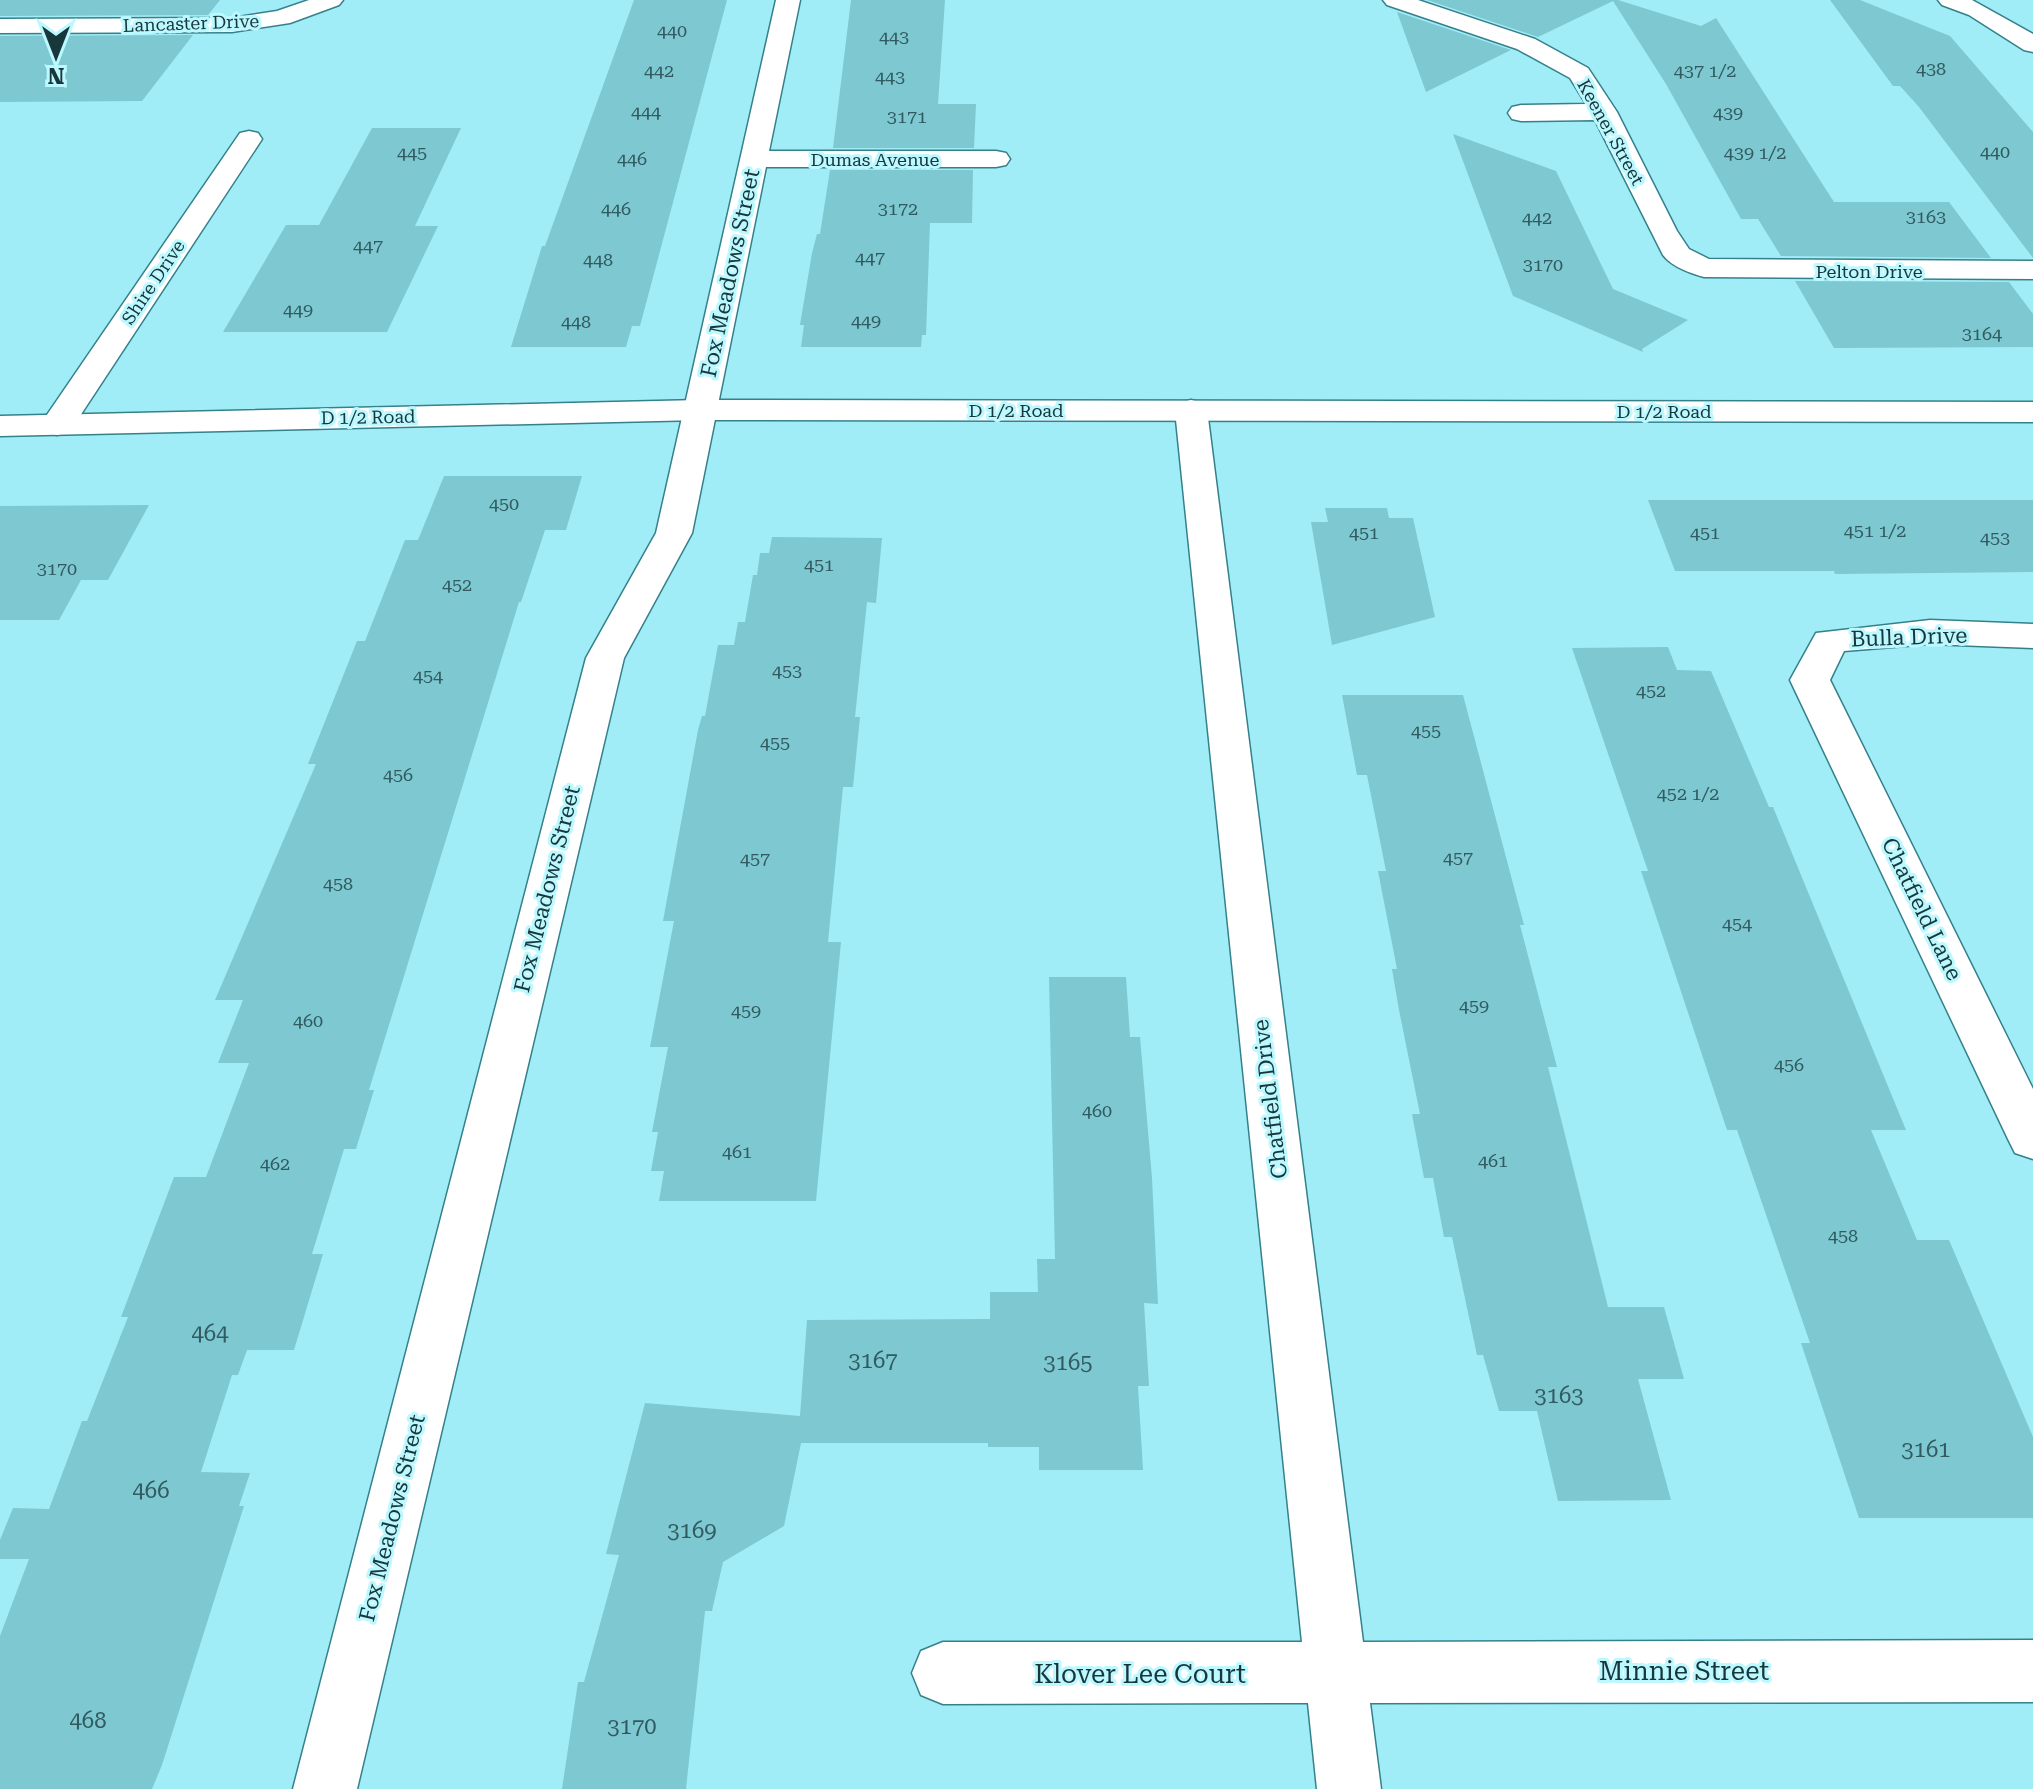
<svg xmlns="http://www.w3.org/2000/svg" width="2033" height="1789" font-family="'Roboto Serif',serif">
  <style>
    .building { fill: #7dc8d1 }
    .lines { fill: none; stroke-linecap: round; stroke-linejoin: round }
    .street-casing { stroke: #35818b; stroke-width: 3 }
    .secondary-casing { stroke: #35818b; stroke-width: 3 }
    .street { fill: #fff; fill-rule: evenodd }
    .secondary { fill: #fff; fill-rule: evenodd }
    .labels { text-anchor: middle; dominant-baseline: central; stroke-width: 6; stroke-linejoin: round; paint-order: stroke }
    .far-street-label { font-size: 18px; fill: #18373b; stroke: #bcf8ff }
    .number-label { font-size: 18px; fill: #315b60 }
    .street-label { font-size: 22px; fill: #18373b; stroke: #bcf8ff }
    .near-number-label { font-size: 22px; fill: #315b60 }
    .near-street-label { font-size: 26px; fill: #18373b; stroke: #bcf8ff }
  </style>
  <rect width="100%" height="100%" fill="#a1edf7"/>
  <path class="building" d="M 0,0 L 220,0 L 208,15 L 0,16 Z
    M 634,0 L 727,0 L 640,326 L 632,326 L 626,347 L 511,347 L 542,246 L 545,246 Z
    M 851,0 L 945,0 L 938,104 L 976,104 L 974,148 L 833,148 Z
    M 1427,0 L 1618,0 L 1701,26 L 1716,18 L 1834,202 L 1949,202 L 1991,258 L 1781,256 L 1758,219 L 1741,219 L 1666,84 L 1613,1 L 1538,37 Z
    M 1830,0 L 1860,0 L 1950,36 L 2033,132 L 2033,258 L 1919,107 L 1900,86 L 1893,86 Z
    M 1397,12 L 1511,50 L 1426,92 Z
    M 193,35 L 142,101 L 0,102 L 0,36 Z
    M 372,128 L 461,128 L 415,226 L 438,226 L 387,332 L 223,332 L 286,225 L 319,225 Z
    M 1453,134 L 1556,171 L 1613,289 L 1688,320 L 1642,349 L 1643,352 L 1513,296 Z
    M 830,170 L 973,170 L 972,223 L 930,223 L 926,335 L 922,335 L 921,347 L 801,347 L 804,325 L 800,325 L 812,253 L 817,234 L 820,234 Z
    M 1795,281 L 2009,282 L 2033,314 L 2033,347 L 1834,348 Z
    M 444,476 L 582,476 L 566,530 L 545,530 L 521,602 L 519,602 L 369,1090 L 374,1090 L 356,1149 L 344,1149 L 312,1254 L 323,1254 L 294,1350 L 247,1350 L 238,1375 L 232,1375 L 201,1472 L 250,1473 L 239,1506 L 244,1506 L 162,1765 L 152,1789 L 0,1789 L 0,1636 L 29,1559 L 0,1559 L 0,1540 L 13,1508 L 49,1509 L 82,1421 L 87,1421 L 128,1317 L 121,1317 L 174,1177 L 206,1177 L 249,1063 L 218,1063 L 243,1000 L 215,1000 L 316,764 L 308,764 L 357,641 L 365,641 L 405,540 L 418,540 Z
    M 1648,500 L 2033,500 L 2033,572 L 1835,574 L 1834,571 L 1675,571 Z
    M 149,505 L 108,580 L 81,580 L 59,620 L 0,620 L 0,506 Z
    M 1325,508 L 1387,508 L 1389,518 L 1413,518 L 1435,617 L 1332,645 L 1311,522 L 1328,522 Z
    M 772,537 L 882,538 L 876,603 L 867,602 L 855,717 L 860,717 L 853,787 L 843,787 L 828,942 L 841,942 L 816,1201 L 659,1201 L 664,1171 L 651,1171 L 658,1132 L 652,1132 L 668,1047 L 650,1047 L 674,921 L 663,921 L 698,730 L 702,716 L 705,716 L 718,645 L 734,645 L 738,622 L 745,622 L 753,575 L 757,575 L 760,553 L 769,553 Z
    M 1668,647 L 1677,670 L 1711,671 L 1769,807 L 1773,807 L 1906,1130 L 1871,1130 L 1917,1240 L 1949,1240 L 2033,1437 L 2033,1518 L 1859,1518 L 1801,1343 L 1810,1343 L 1737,1130 L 1727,1130 L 1641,871 L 1648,871 L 1572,648 Z
    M 1342,695 L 1463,695 L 1524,925 L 1520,925 L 1557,1067 L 1548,1067 L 1608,1307 L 1664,1307 L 1684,1379 L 1638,1379 L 1671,1500 L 1558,1501 L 1537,1411 L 1499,1411 L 1483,1355 L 1477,1355 L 1452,1237 L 1444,1237 L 1433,1178 L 1424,1178 L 1412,1114 L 1420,1114 L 1399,1010 L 1392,969 L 1397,969 L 1378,871 L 1386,871 L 1367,775 L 1357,775 Z
    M 1049,977 L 1126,977 L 1130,1037 L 1140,1037 L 1152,1178 L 1158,1304 L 1144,1303 L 1149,1386 L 1138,1386 L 1143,1470 L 1039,1470 L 1039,1447 L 988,1447 L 988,1443 L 801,1443 L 784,1526 L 723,1562 L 712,1611 L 705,1611 L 686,1789 L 562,1789 L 578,1682 L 584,1682 L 619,1555 L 606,1554 L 645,1403 L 800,1416 L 807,1320 L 990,1319 L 990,1292 L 1038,1292 L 1037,1259 L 1055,1259 Z"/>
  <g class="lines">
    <defs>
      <path id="street" d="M 309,0 L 343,0 L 339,5 L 290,23 L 232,32 L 0,33 L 0,19 L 232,18 L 277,11 Z
        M 776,0 L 800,0 L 769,151 L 996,151 L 1006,153 L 1010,159 L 1006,165 L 996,167 L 766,167 L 692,533 L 624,658 L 357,1789 L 293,1789 L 586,658 L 656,533 Z
        M 1383,0 L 1418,0 L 1535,39 L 1588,68 L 1617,112 L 1677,231 L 1689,249 L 1709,259 L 2033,261 L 2033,279 L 1704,277 C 1690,273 1672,267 1663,255 L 1595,120 L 1521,121 L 1512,119 L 1508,113 L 1512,107 L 1521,105 L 1586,104 L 1570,78 L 1517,49 L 1387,5 Z
        M 1938,0 L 1972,0 L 2033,34 L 2033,52 L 2024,50 L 1969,15 L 1942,5 Z
        M 249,131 L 258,133 L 262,139 L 74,425 L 69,432 L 57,435 L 45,432 L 40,425 L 240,133 Z
        M 1191,400 L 1203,403 L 1207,410 L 1363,1642 L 2033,1640 L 2033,1702 L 1370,1703 L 1381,1789 L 1317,1789 L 1308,1703 L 943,1704 L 921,1695 L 912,1673 L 921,1651 L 943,1642 L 1302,1642 L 1175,410 L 1179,403 Z
        M 1930,620 L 2033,624 L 2033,648 L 1930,644 L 1844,651 L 1830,680 L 2033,1089 L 2033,1159 L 2015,1153 L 2008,1139 L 1790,680 L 1816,633 Z"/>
      <path id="secondary" d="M 700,400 L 2033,402 L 2033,422 L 700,420 L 0,436 L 0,416 Z"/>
    </defs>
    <use href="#street" class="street-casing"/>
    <use href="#secondary" class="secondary-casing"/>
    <use href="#street" class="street"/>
    <use href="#secondary" class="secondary"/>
  </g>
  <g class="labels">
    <g class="far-street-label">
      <text transform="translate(191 23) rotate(-2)">Lancaster Drive</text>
      <text transform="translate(1611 132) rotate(61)">Keener Street</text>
      <text x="875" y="159">Dumas Avenue</text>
      <text x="1869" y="271">Pelton Drive</text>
      <text transform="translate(153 282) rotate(-56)">Shire Drive</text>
      <text x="1016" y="410">D 1/2 Road</text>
      <text x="1664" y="411">D 1/2 Road</text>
      <text transform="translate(368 417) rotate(-1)">D 1/2 Road</text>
    </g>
    <g class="number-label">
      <text x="672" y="30">440</text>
      <text x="894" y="36">443</text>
      <text x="1931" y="68">438</text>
      <text x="659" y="70">442</text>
      <text x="1705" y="70">437 1/2</text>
      <text x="890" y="76">443</text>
      <text x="646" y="111">444</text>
      <text x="1728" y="112">439</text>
      <text x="907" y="116">3171</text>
      <text x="1995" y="151">440</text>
      <text x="412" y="152">445</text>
      <text x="1755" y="152">439 1/2</text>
      <text x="632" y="158">446</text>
      <text x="616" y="208">446</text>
      <text x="898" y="208">3172</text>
      <text x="1926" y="216">3163</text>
      <text x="1537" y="217">442</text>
      <text x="368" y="245">447</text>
      <text x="870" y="257">447</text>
      <text x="598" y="259">448</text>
      <text x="1543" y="264">3170</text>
      <text x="298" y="309">449</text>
      <text x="866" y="320">449</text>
      <text x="576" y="321">448</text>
      <text x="1982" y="333">3164</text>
      <text x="504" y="503">450</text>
      <text x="1875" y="530">451 1/2</text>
      <text x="1364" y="532">451</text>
      <text x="1705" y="532">451</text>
      <text x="1995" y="537">453</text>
      <text x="819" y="564">451</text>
      <text x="57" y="568">3170</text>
      <text x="457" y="584">452</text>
      <text x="787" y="670">453</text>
      <text x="428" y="675">454</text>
      <text x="1651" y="690">452</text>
      <text x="1426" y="730">455</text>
      <text x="775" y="742">455</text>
      <text x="398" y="774">456</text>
      <text x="1688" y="793">452 1/2</text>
      <text x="1458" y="857">457</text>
      <text x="755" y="858">457</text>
      <text x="338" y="883">458</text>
      <text x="1737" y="923">454</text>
      <text x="1474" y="1005">459</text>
      <text x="746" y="1010">459</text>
      <text x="308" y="1020">460</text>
      <text x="1789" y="1064">456</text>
      <text x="1097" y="1110">460</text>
      <text x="737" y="1151">461</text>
      <text x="1493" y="1160">461</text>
      <text x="275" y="1163">462</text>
      <text x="1843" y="1235">458</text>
    </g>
    <g class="street-label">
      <text transform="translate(730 273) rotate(-78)">Fox Meadows Street</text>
      <text transform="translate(1909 637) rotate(-2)">Bulla Drive</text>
      <text transform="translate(547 889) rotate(-76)">Fox Meadows Street</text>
      <text transform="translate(1922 909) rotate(64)">Chatfield Lane</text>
      <text transform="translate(1270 1099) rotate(-97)">Chatfield Drive</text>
      <text transform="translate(392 1518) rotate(-76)">Fox Meadows Street</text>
    </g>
    <g class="near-number-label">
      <text x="210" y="1333">464</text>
      <text x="873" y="1360">3167</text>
      <text x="1068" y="1362">3165</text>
      <text x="1559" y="1395">3163</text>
      <text x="1926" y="1449">3161</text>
      <text x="151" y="1490">466</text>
      <text x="692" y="1530">3169</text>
      <text x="88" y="1720">468</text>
      <text x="632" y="1726">3170</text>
    </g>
    <g class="near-street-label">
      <text x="1684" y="1671">Minnie Street</text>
      <text x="1140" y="1674">Klover Lee Court</text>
    </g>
  </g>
  <g transform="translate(56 56) rotate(180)" stroke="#bcf8ff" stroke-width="6" paint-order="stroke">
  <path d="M0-6L14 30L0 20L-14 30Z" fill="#18373b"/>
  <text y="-12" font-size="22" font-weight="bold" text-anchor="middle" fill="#18373b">N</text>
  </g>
</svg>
